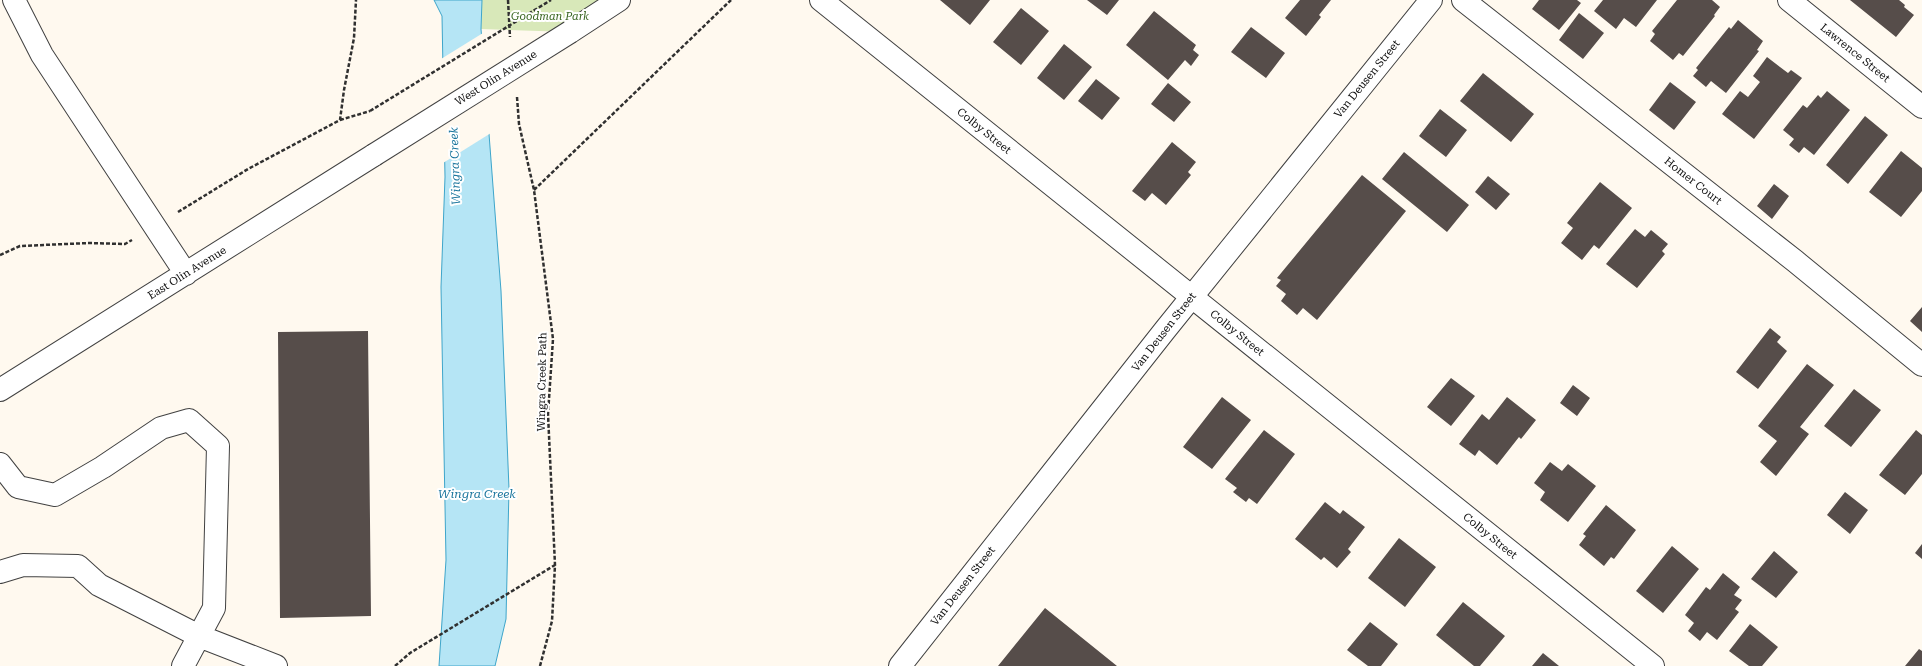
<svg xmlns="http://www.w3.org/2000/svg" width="1922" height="666" font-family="'Roboto Serif',serif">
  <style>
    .green { fill: #d8e8b9 }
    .water { fill: #b5e5f5; stroke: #3ea5ca }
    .pier { fill: #fff9ef }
    .building { fill: #564d4a }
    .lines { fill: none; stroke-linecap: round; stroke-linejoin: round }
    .minor-casing { stroke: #414141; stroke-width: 24 }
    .path { stroke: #303030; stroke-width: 2.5; stroke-dasharray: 4 2; stroke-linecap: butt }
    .minor { stroke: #fff; stroke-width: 22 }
    .minor-bridge-casing { stroke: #414141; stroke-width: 24; stroke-linecap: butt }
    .path-bridge { stroke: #303030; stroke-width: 2.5; stroke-dasharray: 4 2; stroke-linecap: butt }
    .minor-bridge { stroke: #fff; stroke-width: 22 }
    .labels { text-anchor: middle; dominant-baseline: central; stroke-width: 4; stroke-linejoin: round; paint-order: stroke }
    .park-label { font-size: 11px; font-style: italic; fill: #37641f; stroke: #fff }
    .street-label { font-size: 11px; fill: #0e0e0e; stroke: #fff }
    .water-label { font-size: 12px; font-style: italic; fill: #1a759d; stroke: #fff }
  </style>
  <rect width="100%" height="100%" fill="#fff9ef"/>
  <path class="green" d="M 482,0 L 619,0 L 570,32 L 481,29 Z"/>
  <path class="water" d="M 434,0 L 482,0 L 481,29 L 501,291 L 509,489 L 506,619 L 495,666 L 439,666 L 446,560 L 441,287 L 445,177 L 442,16 Z"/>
  <path class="pier" d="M 483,33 L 491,133 L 443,163 L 441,59 Z"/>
  <path class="building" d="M 940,0 L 990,0 L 970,25 Z
    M 1087,0 L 1119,0 L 1107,15 Z
    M 1300,0 L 1331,0 L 1319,15 L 1321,17 L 1306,36 L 1285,18 Z
    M 1539,0 L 1577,0 L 1581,3 L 1559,30 L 1532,9 Z
    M 1603,0 L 1657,0 L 1636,27 L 1624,18 L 1616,29 L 1594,11 Z
    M 1677,0 L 1712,0 L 1720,7 L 1714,15 L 1715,16 L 1683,56 L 1679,53 L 1673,60 L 1650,41 L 1655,34 L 1652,31 Z
    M 1850,0 L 1899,0 L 1905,5 L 1904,7 L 1914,15 L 1896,37 Z
    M 1021,8 L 1049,31 L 1021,65 L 993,42 Z
    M 1154,11 L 1196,45 L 1193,50 L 1199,55 L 1191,66 L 1185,60 L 1168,80 L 1126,45 Z
    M 1579,13 L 1604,33 L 1583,59 L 1559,40 Z
    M 1738,20 L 1763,41 L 1757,50 L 1759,51 L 1726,93 L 1711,81 L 1706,87 L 1693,76 L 1698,70 L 1696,68 L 1729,27 L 1731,29 Z
    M 1251,27 L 1285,53 L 1266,78 L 1231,52 Z
    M 1064,44 L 1092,67 L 1064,100 L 1037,78 Z
    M 1767,57 L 1788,73 L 1791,70 L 1802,78 L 1754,139 L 1722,114 L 1740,91 L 1748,97 L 1760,82 L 1753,76 Z
    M 1483,73 L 1534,114 L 1511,142 L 1460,101 Z
    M 1096,79 L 1120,98 L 1102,120 L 1078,101 Z
    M 1670,82 L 1696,102 L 1674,130 L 1649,110 Z
    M 1168,83 L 1191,102 L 1174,122 L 1151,104 Z
    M 1827,91 L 1850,110 L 1814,155 L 1804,147 L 1799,153 L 1789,145 L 1794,139 L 1783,130 L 1803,105 L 1807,108 L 1818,95 L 1821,98 Z
    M 1440,109 L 1467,130 L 1446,157 L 1419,136 Z
    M 1865,116 L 1888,135 L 1848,184 L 1826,165 Z
    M 1172,142 L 1196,162 L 1188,172 L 1191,175 L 1166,205 L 1152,193 L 1145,201 L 1132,191 Z
    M 1901,151 L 1922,168 L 1922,191 L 1901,217 L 1869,192 Z
    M 1404,152 L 1469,205 L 1447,232 L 1382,179 Z
    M 1362,175 L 1406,211 L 1317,320 L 1303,308 L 1297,315 L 1281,301 L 1286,294 L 1276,286 L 1281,280 L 1277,278 Z
    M 1488,176 L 1510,194 L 1496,210 L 1475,192 Z
    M 1600,182 L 1632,208 L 1599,249 L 1594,245 L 1582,260 L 1561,243 L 1573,228 L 1567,223 Z
    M 1774,184 L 1789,196 L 1772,219 L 1757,206 Z
    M 1635,229 L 1645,237 L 1651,230 L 1668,244 L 1662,251 L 1665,254 L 1637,288 L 1606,264 Z
    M 1922,307 L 1922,332 L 1910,321 Z
    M 1770,328 L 1781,337 L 1777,342 L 1787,351 L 1758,389 L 1736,372 Z
    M 368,331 L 371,616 L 280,618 L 278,332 Z
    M 1807,364 L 1834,385 L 1800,427 L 1809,434 L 1776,476 L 1760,462 L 1777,441 L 1758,426 Z
    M 1451,378 L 1475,396 L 1451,426 L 1427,407 Z
    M 1573,385 L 1590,398 L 1577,416 L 1560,403 Z
    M 1854,389 L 1881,410 L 1851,447 L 1824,426 Z
    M 1222,397 L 1251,420 L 1212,469 L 1183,447 Z
    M 1507,397 L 1536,420 L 1521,439 L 1519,437 L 1497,465 L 1479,450 L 1475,456 L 1459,444 L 1482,414 L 1489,420 Z
    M 1264,430 L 1295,454 L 1257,504 L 1249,498 L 1246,502 L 1233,492 L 1237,488 L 1225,479 Z
    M 1916,430 L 1922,435 L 1922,474 L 1905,495 L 1879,475 Z
    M 1550,462 L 1562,471 L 1568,464 L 1596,486 L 1568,522 L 1540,500 L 1545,492 L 1534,483 Z
    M 1845,492 L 1868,510 L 1850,534 L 1827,515 Z
    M 1325,502 L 1340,514 L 1343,510 L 1365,527 L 1348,549 L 1351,552 L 1337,568 L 1324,557 L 1321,560 L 1295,539 Z
    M 1606,505 L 1636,530 L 1614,559 L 1611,557 L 1604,566 L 1579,545 L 1586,536 L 1583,534 Z
    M 1399,538 L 1436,567 L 1405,607 L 1368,578 Z
    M 1922,544 L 1922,559 L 1915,553 Z
    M 1672,546 L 1699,569 L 1663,613 L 1636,591 Z
    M 1774,551 L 1798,572 L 1776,598 L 1751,579 Z
    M 1723,573 L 1740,587 L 1734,595 L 1742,600 L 1735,609 L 1739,612 L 1717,640 L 1707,632 L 1700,641 L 1688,631 L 1694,623 L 1685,615 L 1706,587 L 1710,590 Z
    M 1463,602 L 1505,636 L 1480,666 L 1474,666 L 1436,635 Z
    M 1045,608 L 1117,666 L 998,666 Z
    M 1370,622 L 1398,644 L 1381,666 L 1368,666 L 1347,650 Z
    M 1750,624 L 1778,647 L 1762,666 L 1749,666 L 1729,651 Z
    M 1919,649 L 1922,651 L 1922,666 L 1905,666 Z
    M 1543,653 L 1559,666 L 1532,666 Z"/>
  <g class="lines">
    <defs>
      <path id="minor" d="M 14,0 L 42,55 L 186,274
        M 821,0 L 1653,666
        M 1463,0 L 1795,261 L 1922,365
        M 1789,0 L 1922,107
        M 570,32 L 619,0
        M 0,390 L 374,155
        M 0,464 L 18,487 L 55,495 L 103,467 L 161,428 L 189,420 L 218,446 L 214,608 L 183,666
        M 0,572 L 23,565 L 78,566 L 99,585 L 199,636 L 276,666
        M 900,666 L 1165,330 L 1431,0"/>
    </defs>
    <use href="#minor" class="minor-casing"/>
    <path class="path" d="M 508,0 L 510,37
      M 517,97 L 519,124 L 534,190 L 553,339 L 548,414 L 555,565 L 552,621 L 540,666
      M 340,120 L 370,111
      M 534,190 L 731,0
      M 178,212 L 248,169 L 340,120 L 344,90 L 354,38 L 356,0
      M 0,255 L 20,246 L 89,243 L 125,244 L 132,240
      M 395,666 L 410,653 L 555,565"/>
    <use href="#minor" class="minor"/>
    <defs>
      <path id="minor-bridge" d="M 374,155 L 570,32"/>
    </defs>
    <use href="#minor-bridge" class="minor-bridge-casing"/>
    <path class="path-bridge" d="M 370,111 L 551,0"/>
    <use href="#minor-bridge" class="minor-bridge"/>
  </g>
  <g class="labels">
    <g class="park-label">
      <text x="550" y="16">Goodman Park</text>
    </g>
    <g class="street-label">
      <text transform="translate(1855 53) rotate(39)">Lawrence Street</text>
      <text transform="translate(496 78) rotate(-32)">West Olin Avenue</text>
      <text transform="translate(1367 79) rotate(-51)">Van Deusen Street</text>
      <text transform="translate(984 131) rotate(39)">Colby Street</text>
      <text transform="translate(1693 181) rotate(38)">Homer Court</text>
      <text transform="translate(187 273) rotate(-32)">East Olin Avenue</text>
      <text transform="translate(1164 332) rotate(-52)">Van Deusen Street</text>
      <text transform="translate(1237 333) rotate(39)">Colby Street</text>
      <text transform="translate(542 382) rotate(-89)">Wingra Creek Path</text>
      <text transform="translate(1490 536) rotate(39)">Colby Street</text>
      <text transform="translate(963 586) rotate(-52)">Van Deusen Street</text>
    </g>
    <g class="water-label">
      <text transform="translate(455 166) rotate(-92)">Wingra Creek</text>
      <text x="477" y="494">Wingra Creek</text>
    </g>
  </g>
</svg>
